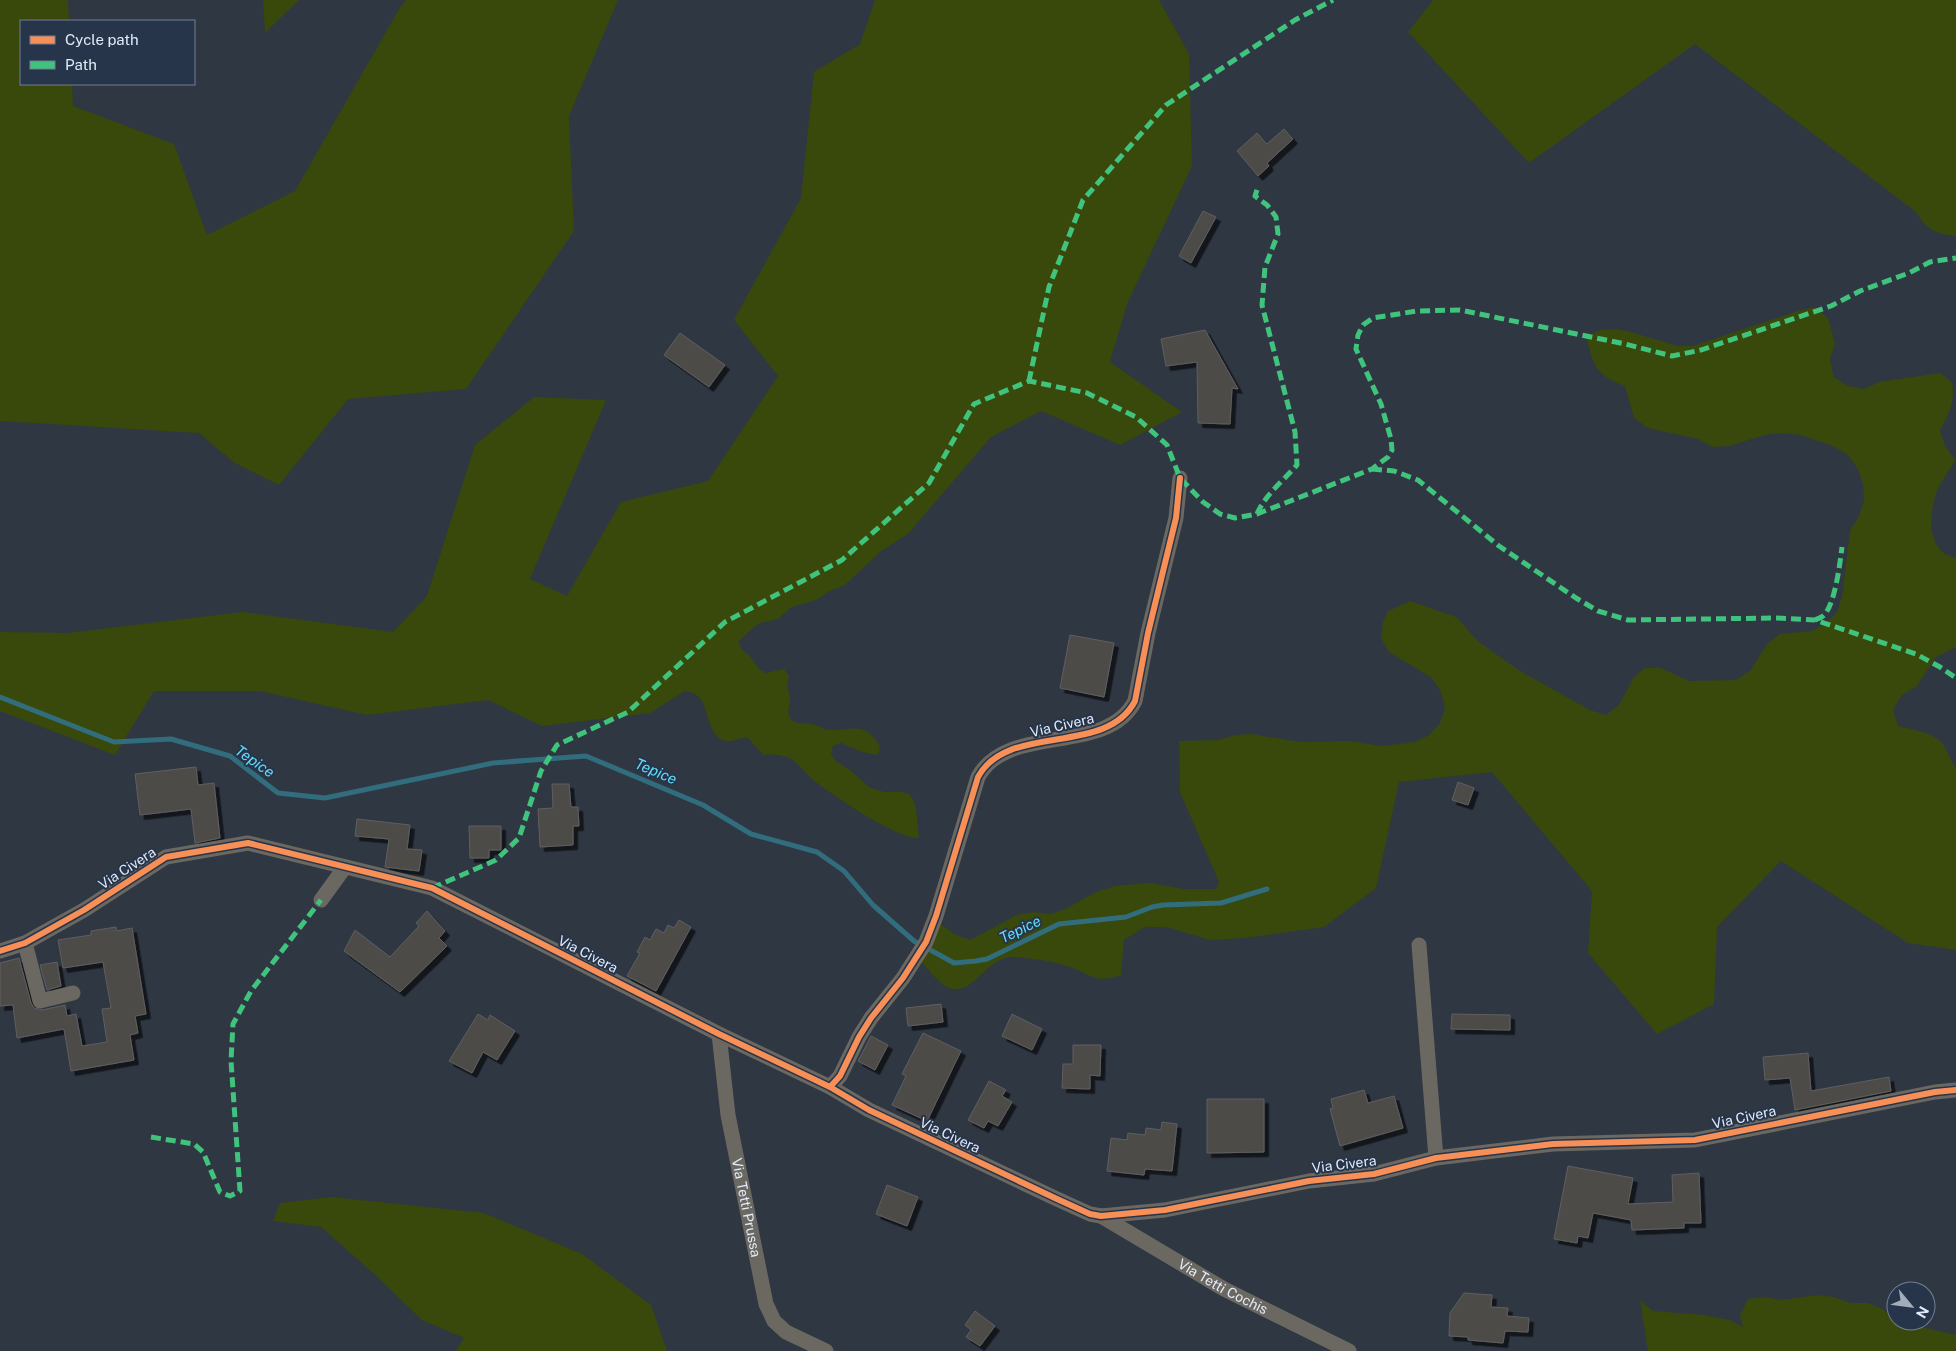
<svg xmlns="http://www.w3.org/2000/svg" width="1956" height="1351" font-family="'Public Sans',sans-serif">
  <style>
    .green { fill: #39480b }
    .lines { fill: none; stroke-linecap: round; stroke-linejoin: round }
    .stream { stroke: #316d7c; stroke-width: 5 }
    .building { fill: #4e4b46; stroke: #5e5f61; filter: url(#shadow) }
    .street { stroke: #6b6861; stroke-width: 15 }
    .quiet { stroke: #40c37c; stroke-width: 5; stroke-dasharray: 10 5; stroke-linecap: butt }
    .cycleway-casing { stroke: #27354b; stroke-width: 9 }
    .cycleway { stroke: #f78f57; stroke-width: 6 }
    .labels { text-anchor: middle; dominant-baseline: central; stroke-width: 4; stroke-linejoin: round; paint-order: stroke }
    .street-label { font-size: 14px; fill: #e2ebf9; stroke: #27354b }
    .water-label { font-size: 15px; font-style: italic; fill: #61ddfb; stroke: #27354b }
  </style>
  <defs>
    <filter id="shadow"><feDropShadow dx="4.5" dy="4.5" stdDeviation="0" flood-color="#0009"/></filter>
  </defs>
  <rect width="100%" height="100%" fill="#2f3743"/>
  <path class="green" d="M 0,0 L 68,0 L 69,21 L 21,21 L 21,84 L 72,84 L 73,106 L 174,144 L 207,235 L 295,191 L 398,11 L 406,0 L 618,0 L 569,116 L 574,231 L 466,389 L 348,399 L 279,485 L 235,463 L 199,433 L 0,421 Z
    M 263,0 L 299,0 L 265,33 Z
    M 875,0 L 1159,0 L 1189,54 L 1192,166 L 1127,304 L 1110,362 L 1182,412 L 1120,445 L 1041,411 L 991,437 L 908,534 L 881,551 L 845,585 L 830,591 L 816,600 L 792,607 L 779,618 L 771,621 L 763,622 L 755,626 L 738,642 L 742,650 L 749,655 L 759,669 L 766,673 L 784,669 L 789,676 C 786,685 789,690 790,699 C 791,705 786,711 790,718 C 795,725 804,723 811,724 C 817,724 823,730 829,730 C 853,731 864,720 880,746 L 878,755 L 862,752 L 841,743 L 833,746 L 831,754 L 836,761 L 850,770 L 869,787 L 884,792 L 901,792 L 909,794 L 914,801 L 916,809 L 919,838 C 896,839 832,795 812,779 C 804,773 797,760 787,757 C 779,754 771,754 764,755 L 747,737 C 742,738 737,740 732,741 C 707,744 710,709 699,697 C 695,693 690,692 685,691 L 650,713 L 542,726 L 488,700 L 367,715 L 260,691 L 154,691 L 115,755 L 0,711 L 0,632 L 68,633 L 242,612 L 393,632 L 427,596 L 475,445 L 534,397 L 606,400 L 530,579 L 567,596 L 621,502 L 708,481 L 778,376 L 734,320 L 801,198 L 814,72 L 860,44 Z
    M 1433,0 L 1956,0 L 1956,236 C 1934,233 1928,231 1916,212 L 1695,44 L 1529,163 L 1408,32 Z
    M 1815,307 L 1828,318 L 1835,343 L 1830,360 L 1834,377 L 1848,386 L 1864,389 L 1879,382 L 1940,373 C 1944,376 1950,380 1952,383 C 1956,399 1948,417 1940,430 L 1945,446 L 1955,460 C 1950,470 1940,483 1937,491 C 1930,510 1926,540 1945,554 C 1948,556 1953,557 1956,558 L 1956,647 L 1936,657 L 1917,686 L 1901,696 L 1893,710 L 1898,726 C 1912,730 1932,732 1942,743 C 1946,748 1951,761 1956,768 L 1956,950 L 1908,943 L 1781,861 L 1717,927 L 1714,1004 L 1657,1034 L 1588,953 L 1592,891 L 1492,772 L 1399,782 L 1376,888 L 1324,927 L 1245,938 L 1210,940 L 1166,927 L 1145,927 L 1124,940 L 1121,975 C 1093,985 1091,973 1067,966 C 1051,961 1031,958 1014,957 C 985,955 972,1002 945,986 C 936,980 928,969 921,962 L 941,924 L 954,934 L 970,940 L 1017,915 L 1033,912 L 1051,914 L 1067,908 L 1098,891 L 1115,886 L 1151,883 L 1184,889 L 1216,889 L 1219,882 L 1180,792 L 1179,741 L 1219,740 L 1235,735 L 1251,734 L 1300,742 L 1349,741 L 1382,746 L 1415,742 L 1429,735 L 1440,723 L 1445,708 L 1441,692 L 1432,678 L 1389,652 L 1381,638 L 1383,622 L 1388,611 L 1410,601 L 1456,617 L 1479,642 L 1520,671 L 1590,710 L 1606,715 L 1619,705 L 1634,677 L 1645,668 L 1661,668 L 1689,681 L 1736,680 L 1750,671 L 1767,644 L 1780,634 L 1812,631 L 1826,623 L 1837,612 L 1842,597 L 1850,531 L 1859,516 L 1864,500 L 1863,484 L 1858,469 L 1848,455 L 1833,446 L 1800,435 L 1783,433 L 1764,435 L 1730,446 L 1713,447 L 1698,439 L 1648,428 L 1634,418 L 1625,386 C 1595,375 1594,366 1586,337 L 1600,330 L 1615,329 L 1631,332 L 1678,346 L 1693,346 L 1798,311 Z
    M 331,1197 L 484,1213 L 582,1254 L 651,1305 L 667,1351 L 456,1351 L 464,1338 L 422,1320 L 372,1272 L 321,1227 L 273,1221 L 280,1203 Z
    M 1817,1295 L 1834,1297 L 1850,1303 L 1868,1303 L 1883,1309 L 1895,1321 L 1956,1335 L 1956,1351 L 1648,1351 L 1640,1300 L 1653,1311 L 1704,1315 L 1730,1320 L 1743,1327 L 1740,1315 L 1748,1299 L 1765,1297 L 1782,1300 Z"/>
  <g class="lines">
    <path class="stream" d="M 0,697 L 114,742 L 171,739 L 230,756 L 278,793 L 325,798 L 493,763 L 586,756 L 703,805 L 751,834 L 817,852 L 844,871 L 873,905 L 914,941 L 954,963 L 976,961 L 987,959 L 1059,924 L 1126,917 L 1152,907 L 1163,905 L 1221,903 L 1267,889"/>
  </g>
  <path class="building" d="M 1284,129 L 1293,139 L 1267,163 L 1269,166 L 1258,176 L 1237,151 L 1257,133 L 1267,144 Z
    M 1203,211 L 1216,217 L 1191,263 L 1179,256 Z
    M 1205,330 L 1238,389 L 1232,388 L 1230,424 L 1198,423 L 1197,362 L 1166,366 L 1161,339 Z
    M 680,333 L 725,365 L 709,387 L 664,355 Z
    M 1070,635 L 1114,643 L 1104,697 L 1060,688 Z
    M 196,767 L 198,785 L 214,783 L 220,838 L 195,843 L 191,809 L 140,815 L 135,774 Z
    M 1458,782 L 1474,788 L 1468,805 L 1452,800 Z
    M 552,784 L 569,784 L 571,807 L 578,807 L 579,826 L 573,826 L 573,845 L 540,847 L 538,809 L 553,808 Z
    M 357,819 L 410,825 L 407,849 L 422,850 L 419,871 L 385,867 L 389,839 L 355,836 Z
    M 469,826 L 501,826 L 501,850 L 489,850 L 489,858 L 470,858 Z
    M 427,911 L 445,931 L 439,938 L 447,946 L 400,992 L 344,951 L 355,930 L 390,957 L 419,926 L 416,923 Z
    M 679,920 L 691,927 L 656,991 L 627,976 L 640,953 L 637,952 L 645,937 L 650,940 L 656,929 L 664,933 L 668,925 L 674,928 Z
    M 116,927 L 117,931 L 132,928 L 146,1014 L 135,1016 L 138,1033 L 130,1035 L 134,1060 L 71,1071 L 64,1029 L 17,1038 L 13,1005 L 0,1006 L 0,963 L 19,958 L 31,1003 L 34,1008 L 42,1010 L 65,1005 L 67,1016 L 76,1014 L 82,1046 L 107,1042 L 102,1009 L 111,1008 L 103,962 L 63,968 L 58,940 L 91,935 L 91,931 Z
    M 57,962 L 61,986 L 47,990 L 40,965 Z
    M 941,1004 L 943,1022 L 908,1026 L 906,1008 Z
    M 478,1014 L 488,1020 L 490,1015 L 515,1031 L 497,1060 L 483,1052 L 472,1073 L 449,1061 Z
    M 1012,1014 L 1042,1029 L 1032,1050 L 1002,1036 Z
    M 1452,1014 L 1510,1015 L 1510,1030 L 1451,1029 Z
    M 923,1033 L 961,1051 L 927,1121 L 892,1105 L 906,1076 L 902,1074 Z
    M 871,1036 L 888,1045 L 875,1070 L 858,1061 Z
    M 1073,1045 L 1101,1045 L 1100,1076 L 1090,1075 L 1090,1089 L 1062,1088 L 1063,1064 L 1073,1064 Z
    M 1808,1053 L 1811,1091 L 1889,1077 L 1891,1091 L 1795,1110 L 1790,1078 L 1765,1080 L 1763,1057 Z
    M 989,1081 L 1006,1090 L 1002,1096 L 1012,1102 L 998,1126 L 988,1121 L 984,1128 L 968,1120 Z
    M 1364,1090 L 1368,1103 L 1394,1096 L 1403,1128 L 1340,1146 L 1330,1109 L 1333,1108 L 1331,1099 Z
    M 1207,1099 L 1264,1099 L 1264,1152 L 1207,1153 Z
    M 1162,1122 L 1177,1124 L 1172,1171 L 1145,1169 L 1144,1175 L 1107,1171 L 1111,1138 L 1127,1140 L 1128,1133 L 1145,1135 L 1146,1128 L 1161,1130 Z
    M 1568,1166 L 1633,1178 L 1628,1204 L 1673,1202 L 1672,1175 L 1699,1173 L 1701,1223 L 1684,1223 L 1684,1228 L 1632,1230 L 1631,1220 L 1593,1213 L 1588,1238 L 1578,1236 L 1577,1243 L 1554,1239 Z
    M 887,1185 L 918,1197 L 907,1226 L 876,1214 Z
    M 1464,1293 L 1492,1295 L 1491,1307 L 1508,1308 L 1507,1316 L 1529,1318 L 1528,1332 L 1505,1331 L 1503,1343 L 1468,1340 L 1468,1337 L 1449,1336 L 1450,1313 Z
    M 975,1311 L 995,1326 L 980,1346 L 966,1337 L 971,1330 L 965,1325 Z"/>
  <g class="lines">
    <g class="street">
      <path d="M 321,900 L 345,867"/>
      <path d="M 25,943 L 40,1001 L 73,993"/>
      <path d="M 1419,945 L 1436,1158"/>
      <path d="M 0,951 L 25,943 L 84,910 L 166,857 L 248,843 L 432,888 L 719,1034 L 830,1087 L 869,1110 L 1057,1199 L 1090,1214 L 1101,1216 L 1165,1210 L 1309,1181 L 1374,1174 L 1436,1158 L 1553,1144 L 1695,1140 L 1935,1092 L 1956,1090"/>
      <path id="s1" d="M 719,1034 L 728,1115 L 766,1304 L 774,1321 L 786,1332 L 826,1351"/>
      <path d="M 830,1087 L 840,1076 L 859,1037 L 871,1018 L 903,978 L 926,942 L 936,916 L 978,777 C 1008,722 1106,757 1135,701 L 1148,633 L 1176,518 L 1180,478"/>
      <path id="s2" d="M 1101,1216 L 1224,1289 L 1349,1351"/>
    </g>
    <path class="quiet" d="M 1029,381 L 1049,287 L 1083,200 L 1166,105 L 1295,20 L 1333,0
      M 1372,469 L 1394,471 L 1418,480 L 1499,546 L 1576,598 L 1598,611 L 1628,620 L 1777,618 L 1815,620 L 1916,654 L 1940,667 L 1956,678
      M 1257,514 C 1265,495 1283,481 1297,465 L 1295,432 L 1262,305 L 1265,267 L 1278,234 L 1276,217 L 1267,205 L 1255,196 L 1258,187
      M 1815,620 C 1819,618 1823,617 1825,614 C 1835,602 1840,564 1842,547
      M 432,888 L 496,860 L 519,838 L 541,771 L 557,745 L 628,712 L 725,622 L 842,560 L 929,483 L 974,404 L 1029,381 L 1087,393 L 1136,417 L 1167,445 L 1180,478 L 1203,502 L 1220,514 L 1235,518 L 1257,514 L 1372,469 L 1388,457 L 1392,450 L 1391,439 L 1381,404 L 1356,349 L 1358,335 L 1363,325 L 1373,318 L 1417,311 L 1460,310 L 1625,344 L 1672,356 L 1701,350 L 1831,306 L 1860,291 L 1909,273 L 1930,262 L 1956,258
      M 151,1137 L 194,1144 L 203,1152 L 220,1192 L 230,1196 L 240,1191 L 231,1061 L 233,1024 L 251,991 L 321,900"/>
    <defs>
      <path id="cycleway" d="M 0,951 L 25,943 L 84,910 L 166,857 L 248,843 L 432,888 L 719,1034 L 830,1087 L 869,1110 L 1057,1199 L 1090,1214 L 1101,1216 L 1165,1210 L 1309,1181 L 1374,1174 L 1436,1158 L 1553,1144 L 1695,1140 L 1935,1092 L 1956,1090
        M 830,1087 L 840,1076 L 859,1037 L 871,1018 L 903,978 L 926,942 L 936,916 L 978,777 C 1008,722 1106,757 1135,701 L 1148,633 L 1176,518 L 1180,478"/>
    </defs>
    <use href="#cycleway" class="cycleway-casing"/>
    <use href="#cycleway" class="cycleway"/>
  </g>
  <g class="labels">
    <g class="street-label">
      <text transform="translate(1062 725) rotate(-13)">Via Civera</text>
      <text transform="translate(127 868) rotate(-33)">Via Civera</text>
      <text transform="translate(588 954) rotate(27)">Via Civera</text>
      <text transform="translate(1744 1117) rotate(-12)">Via Civera</text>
      <text transform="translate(950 1135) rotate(25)">Via Civera</text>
      <text transform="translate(1344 1164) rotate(-7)">Via Civera</text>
      <text stroke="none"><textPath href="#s1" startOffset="176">Via Tetti Prussa</textPath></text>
      <text stroke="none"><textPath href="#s2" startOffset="141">Via Tetti Cochis</textPath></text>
    </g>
    <g class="water-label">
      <text transform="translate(255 761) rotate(35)">Tepice</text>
      <text transform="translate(656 771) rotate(23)">Tepice</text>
      <text transform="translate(1020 929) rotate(-26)">Tepice</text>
    </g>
  </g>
  <rect x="20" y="20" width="175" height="65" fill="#27354b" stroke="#727e91"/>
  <rect x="30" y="36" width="25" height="8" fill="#f78f57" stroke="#727e91"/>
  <text x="65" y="45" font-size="15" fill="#e2ebf9">Cycle path</text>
  <rect x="30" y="61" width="25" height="8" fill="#40c37c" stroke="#727e91"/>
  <text x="65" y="70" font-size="15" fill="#e2ebf9">Path</text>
  <g transform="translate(1911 1306) rotate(119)"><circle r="24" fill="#27354b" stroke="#727e91"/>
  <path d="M0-4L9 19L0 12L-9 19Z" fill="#a3acb9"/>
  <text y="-8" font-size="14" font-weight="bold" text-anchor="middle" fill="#e2ebf9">N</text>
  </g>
</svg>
